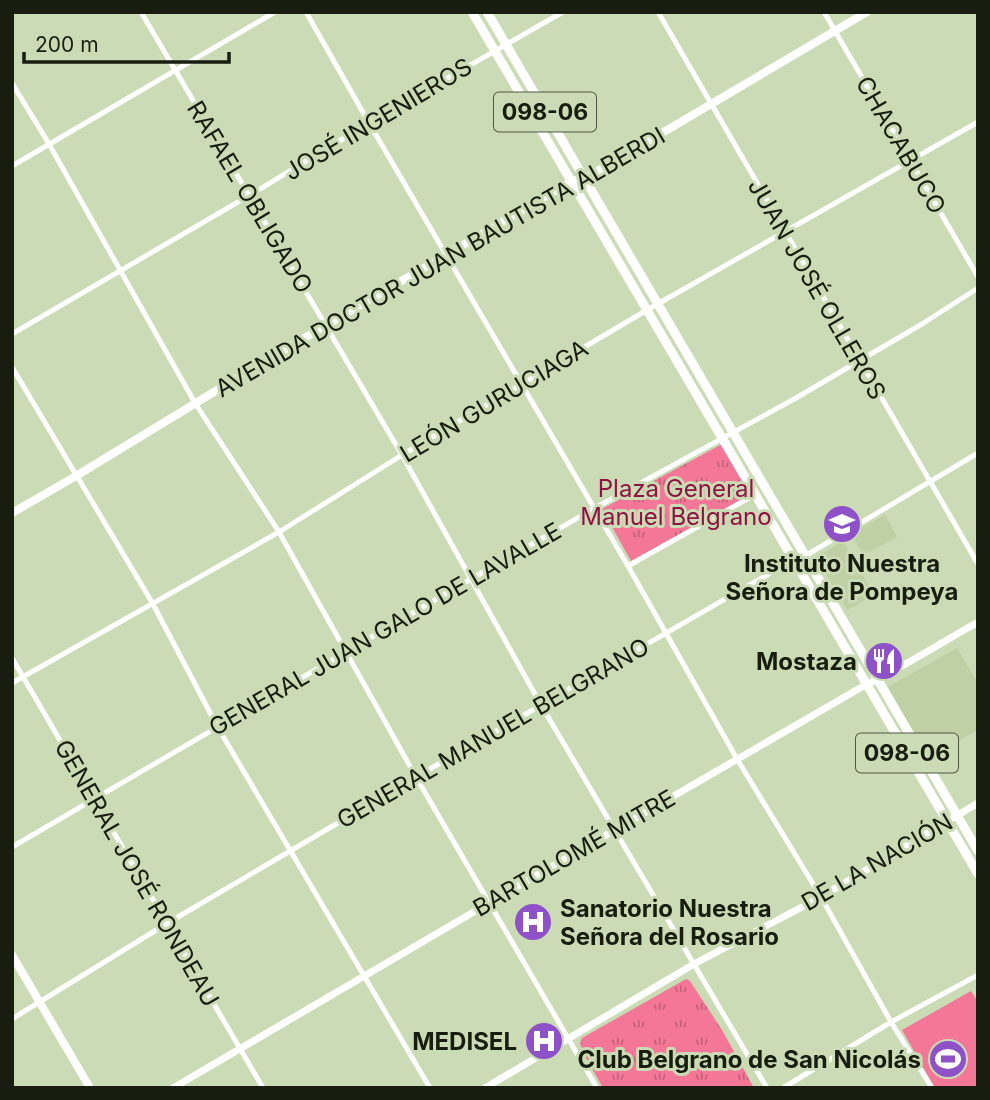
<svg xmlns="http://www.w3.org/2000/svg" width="990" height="1100" font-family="Inter,sans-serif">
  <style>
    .built { fill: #bfd0a5 }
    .grass { fill: #f47797 }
    .park { fill: url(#park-tufts) }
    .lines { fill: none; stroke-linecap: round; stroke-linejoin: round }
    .minor { stroke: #fff; stroke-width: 5 }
    .tertiary { stroke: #fff; stroke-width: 7 }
    .secondary { stroke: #fff; stroke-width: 8 }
    .primary { stroke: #fff; stroke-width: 9 }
    .rail { stroke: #414936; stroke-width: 2; stroke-dasharray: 10 5; stroke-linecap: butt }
    .labels { text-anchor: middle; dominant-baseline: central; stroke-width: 6; stroke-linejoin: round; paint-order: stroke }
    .shield { fill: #cbdbb6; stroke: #4e5642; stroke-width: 2 }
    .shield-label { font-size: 23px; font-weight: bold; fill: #181d10 }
    .street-label { font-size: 24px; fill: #181d10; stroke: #cbdbb6 }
    .park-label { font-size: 24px; fill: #901442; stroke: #cbdbb6 }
    .poi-label { font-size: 24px; font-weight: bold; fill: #181d10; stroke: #cbdbb6; text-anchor: end }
  </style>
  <defs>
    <pattern id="park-tufts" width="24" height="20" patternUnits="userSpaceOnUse" patternTransform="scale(1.75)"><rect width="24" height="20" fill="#f47797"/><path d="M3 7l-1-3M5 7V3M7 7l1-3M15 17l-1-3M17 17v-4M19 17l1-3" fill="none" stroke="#c5617a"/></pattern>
  </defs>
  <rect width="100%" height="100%" fill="#cbdbb6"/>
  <path class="built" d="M 885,515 L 897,537 L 863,555 L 851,534 Z
    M 843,541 L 874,595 L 847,610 L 816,557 Z
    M 957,648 L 978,684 L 978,730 L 928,758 L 888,687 Z"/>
  <path class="grass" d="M 971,991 L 978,1002 L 978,1088 L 935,1088 L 902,1030 Z"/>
  <path class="park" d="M 722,444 L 750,495 L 631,561 L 602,509 Z
    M 686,979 L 690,981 L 722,1030 L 754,1088 L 603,1088 L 585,1056 L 585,1054 L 580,1044 L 582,1038 Z"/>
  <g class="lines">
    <path class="minor" d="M 141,12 L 402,455 L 541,705 L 767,1088
      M 306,12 L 369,123 L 628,566 L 737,759 L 821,897 L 891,1022 L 932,1088
      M 658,12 L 978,564
      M 824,12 L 978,277
      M 12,83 L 49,144 L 195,403 L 279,532 L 416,777 L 597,1088
      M 12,166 L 275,12
      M 12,334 L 250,195 L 369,123 L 563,12
      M 12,367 L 153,604 L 217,726 L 430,1088
      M 805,556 L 978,453
      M 628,566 L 756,494
      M 12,658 L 263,1088
      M 12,683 L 279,532 L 402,455 L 647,310 L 978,122
      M 12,847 L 471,579 L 595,508 L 796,398 L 922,324 L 978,288
      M 12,1019 L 166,924 L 416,777 L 793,560
      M 783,1088 L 891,1022 L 978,975"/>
    <path class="tertiary" d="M 173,1088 L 489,903 L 867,684 L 878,680 L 978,622
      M 485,1088 L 694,964 L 821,897 L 978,803"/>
    <path class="secondary" d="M 12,513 L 76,476 L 250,370 L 572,181 L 584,179 L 867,12
      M 12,955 L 90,1088"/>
    <path class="primary" d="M 472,12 L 978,874
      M 487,12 C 649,293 815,571 978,851"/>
    <path class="rail" d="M 12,1084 L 14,1088"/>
  </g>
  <defs>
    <symbol id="school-disc" viewBox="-11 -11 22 22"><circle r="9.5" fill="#8f51c7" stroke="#cbdbb6"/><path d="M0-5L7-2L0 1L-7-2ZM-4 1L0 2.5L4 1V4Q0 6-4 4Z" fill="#fff"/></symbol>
    <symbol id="restaurant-disc" viewBox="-11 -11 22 22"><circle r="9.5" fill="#8f51c7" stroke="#cbdbb6"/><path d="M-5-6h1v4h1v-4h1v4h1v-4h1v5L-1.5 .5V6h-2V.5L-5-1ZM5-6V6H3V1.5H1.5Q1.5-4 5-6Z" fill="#fff"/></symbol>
    <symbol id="hospital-disc" viewBox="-11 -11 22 22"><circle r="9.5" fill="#8f51c7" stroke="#cbdbb6"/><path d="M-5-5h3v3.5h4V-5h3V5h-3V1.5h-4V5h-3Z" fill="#fff"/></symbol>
    <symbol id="stadium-disc" viewBox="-11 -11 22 22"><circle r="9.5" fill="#8f51c7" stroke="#cbdbb6"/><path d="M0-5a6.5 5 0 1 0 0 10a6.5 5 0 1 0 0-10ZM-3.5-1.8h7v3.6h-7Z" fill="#fff"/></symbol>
  </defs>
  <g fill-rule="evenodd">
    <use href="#school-disc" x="820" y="502" width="44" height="44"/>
    <use href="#restaurant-disc" x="862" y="639" width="44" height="44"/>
    <use href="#hospital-disc" x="511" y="900" width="44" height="44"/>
    <use href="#hospital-disc" x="522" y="1019" width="44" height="44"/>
    <use href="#stadium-disc" x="926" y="1037" width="44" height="44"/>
  </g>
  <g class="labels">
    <g class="shield">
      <rect x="494" y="92.5" width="102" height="39" rx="5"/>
      <rect x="856" y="733.5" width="102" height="39" rx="5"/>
    </g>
    <g class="shield-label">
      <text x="545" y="112">098-06</text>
      <text x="907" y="753">098-06</text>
    </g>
    <g class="street-label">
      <text transform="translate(378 119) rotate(-31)">JOSÉ INGENIEROS</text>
      <text transform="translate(901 145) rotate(60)">CHACABUCO</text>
      <text transform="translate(250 197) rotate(59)">RAFAEL OBLIGADO</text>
      <text transform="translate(440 262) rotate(-30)">AVENIDA DOCTOR JUAN BAUTISTA ALBERDI</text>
      <text transform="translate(817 289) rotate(60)">JUAN JOSÉ OLLEROS</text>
      <text transform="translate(494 401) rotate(-31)">LEÓN GURUCIAGA</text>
      <text transform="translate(385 629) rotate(-30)">GENERAL JUAN GALO DE LAVALLE</text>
      <text transform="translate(493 733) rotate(-30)">GENERAL MANUEL BELGRANO</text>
      <text transform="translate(574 853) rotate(-30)">BARTOLOMÉ MITRE</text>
      <text transform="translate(877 862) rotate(-30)">DE LA NACIÓN</text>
      <text transform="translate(137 873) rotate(60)">GENERAL JOSÉ RONDEAU</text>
    </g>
    <g class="park-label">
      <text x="676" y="488">Plaza General<tspan x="676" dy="28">Manuel Belgrano</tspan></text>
    </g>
    <g class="poi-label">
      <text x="842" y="563" text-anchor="middle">Instituto Nuestra<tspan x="842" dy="28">Señora de Pompeya</tspan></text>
      <text x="857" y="661">Mostaza</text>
      <text x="560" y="908" text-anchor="start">Sanatorio Nuestra<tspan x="560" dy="28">Señora del Rosario</tspan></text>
      <text x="517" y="1041">MEDISEL</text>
      <text x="921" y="1059">Club Belgrano de San Nicolás</text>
    </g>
  </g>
  <rect width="990" height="1100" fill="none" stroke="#181d10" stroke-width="28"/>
  <path d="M24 52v10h205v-10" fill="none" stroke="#181d10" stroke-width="3.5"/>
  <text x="35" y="52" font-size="21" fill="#181d10" stroke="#cbdbb6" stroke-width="5" paint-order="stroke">200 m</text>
</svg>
